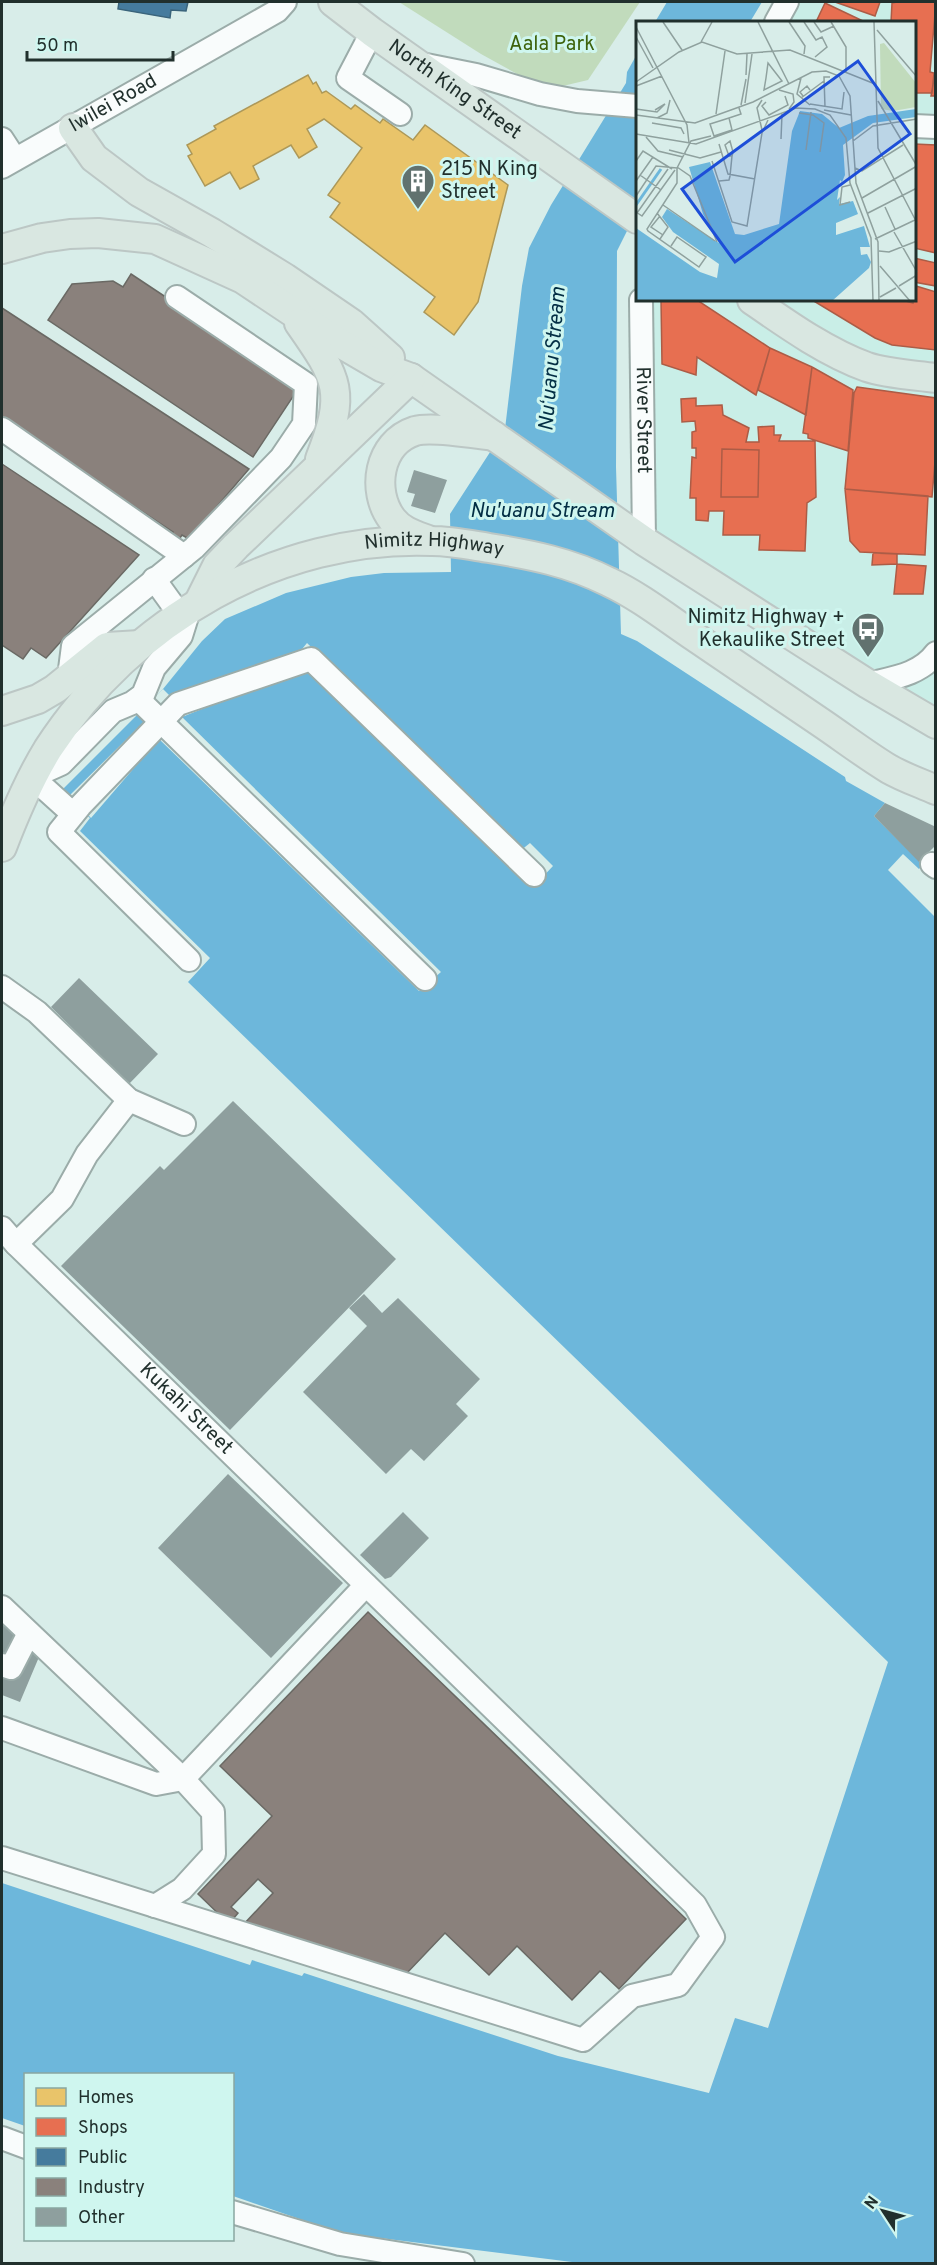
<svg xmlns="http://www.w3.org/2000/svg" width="937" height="2265" font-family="Overpass,sans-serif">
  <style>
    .built { fill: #c9eee7 }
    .green { fill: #c1dbbc }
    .water { fill: #6db7db }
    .pier { fill: #d8ede9 }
    .homes { fill: #e9c46a; stroke: #ad9858; stroke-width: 1.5 }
    .shops { fill: #e76f51; stroke: #ac5c46; stroke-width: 1.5; fill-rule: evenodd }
    .public { fill: #457b9d; stroke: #3a647b; stroke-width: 1.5 }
    .industry { fill: #8a817c; stroke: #6a6964; stroke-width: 1.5 }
    .building { fill: #8e9f9e }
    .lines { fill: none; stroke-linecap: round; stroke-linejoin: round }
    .minor-casing { stroke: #9baca9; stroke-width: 26 }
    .major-casing { stroke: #bcc7c5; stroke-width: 32 }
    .minor { stroke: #f9fcfc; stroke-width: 22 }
    .major { stroke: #d9e7e1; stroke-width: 28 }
    .labels { text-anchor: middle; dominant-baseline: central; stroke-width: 6; stroke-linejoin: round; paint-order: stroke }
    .park-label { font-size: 20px; fill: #3d630c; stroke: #cff6ef }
    .street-label { font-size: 20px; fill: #21302d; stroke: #cff6ef }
    .poi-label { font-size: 20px; fill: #21302d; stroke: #cff6ef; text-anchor: start }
    .water-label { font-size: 21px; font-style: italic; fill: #032e44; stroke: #cff6ef }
    .inset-river { fill: none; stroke: #6db7db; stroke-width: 3 }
    .inset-road { fill: none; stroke: #8fa19e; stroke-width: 1.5 }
    .view { fill: #1d4ed8; fill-opacity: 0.15; stroke: #1d4ed8; stroke-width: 3 }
    .inset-edge { fill: none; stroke: #21302d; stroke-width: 3 }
  </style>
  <rect width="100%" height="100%" fill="#d8ede9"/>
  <path class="built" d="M 787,2 L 935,2 L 935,712 L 644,541 L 641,300 L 914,300 L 914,22 L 776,22 Z"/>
  <path class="green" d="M 399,2 L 640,2 L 588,80 L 546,90 L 481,54 Z"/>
  <path class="water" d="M 667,2 L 762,2 L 750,22 L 655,22 Z
    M 637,54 L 637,211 L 617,251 L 616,467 L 621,634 L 637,641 L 845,777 L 846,781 L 885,803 L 874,816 L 923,865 L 919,869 L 903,854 L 888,870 L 935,917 L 935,2263 L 588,2264 L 340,2233 L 233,2196 L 232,2074 L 26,2074 L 25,2126 L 2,2118 L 2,1883 L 250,1965 L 252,1960 L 302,1976 L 304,1973 L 558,2056 L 709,2093 L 735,2018 L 768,2028 L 888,1662 L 188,982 L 210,958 L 80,831 L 90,818 L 61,791 L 163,689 L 202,641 L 225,619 L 286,593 L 351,577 L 384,573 L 451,572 L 450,514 L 505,429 L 522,286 L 529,248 L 551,205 L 626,83 L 627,72 Z"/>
  <path class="pier" d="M 307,643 L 520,851 L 530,843 L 553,866 L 534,886 L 318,674 L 297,671 L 182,717 L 441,972 L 419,991 L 159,739 L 91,818 L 69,796 L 149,717 L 142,709 L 163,689 L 171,697 L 298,654 Z"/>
  <path class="homes" d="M 308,75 L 313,84 L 316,82 L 322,93 L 326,91 L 351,109 L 355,105 L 380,123 L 383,119 L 413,140 L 425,125 L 508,185 L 478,302 L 454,335 L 424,312 L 435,297 L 330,217 L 340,203 L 328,195 L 362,148 L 324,119 L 307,129 L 317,147 L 299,158 L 291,145 L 253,166 L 259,179 L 240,189 L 230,172 L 205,186 L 188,156 L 192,154 L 187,145 L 216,129 L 214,126 Z"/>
  <path class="shops" d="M 835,2 L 880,2 L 875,16 Z
    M 897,2 L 936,2 L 930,72 L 934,73 L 932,93 L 914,93 L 914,22 L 891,22 L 892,3 Z
    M 825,3 L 863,21 L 862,22 L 816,22 Z
    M 936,68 L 936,96 L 931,96 Z
    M 914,144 L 936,145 L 936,253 L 914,248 Z
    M 914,258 L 936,263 L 936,286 L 914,282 Z
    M 916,286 L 936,292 L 936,350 L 892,345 L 875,338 L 812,300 L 902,300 L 913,303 Z
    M 661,300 L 697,300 L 770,348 L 756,395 L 697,357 L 696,375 L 662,364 Z
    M 770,348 L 812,367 L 806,415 L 758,390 Z
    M 812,367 L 853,390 L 848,451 L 808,438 L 808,434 L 803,433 Z
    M 857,387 L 936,398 L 936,450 L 932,497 L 845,489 L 854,393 Z
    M 696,398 L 696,406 L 722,405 L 723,415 L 749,428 L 746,442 L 759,442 L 758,427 L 774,426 L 774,435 L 781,435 L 779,441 L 815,441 L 816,497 L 807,503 L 805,551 L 759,550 L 760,535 L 723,535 L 724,511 L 709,511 L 708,521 L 696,520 L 696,498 L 690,498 L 692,457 L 696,458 L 696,448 L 692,448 L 692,432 L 696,431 L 695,421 L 682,422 L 681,399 ZM 722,449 L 759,450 L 758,497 L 721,497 Z
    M 722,449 L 759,450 L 758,497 L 721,497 Z
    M 845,489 L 928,496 L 925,555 L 860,552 L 850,541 Z
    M 873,553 L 897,554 L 897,564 L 872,565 Z
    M 897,564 L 926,566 L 923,594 L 894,594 Z"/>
  <path class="public" d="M 119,2 L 188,2 L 186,11 L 171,10 L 170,18 L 118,9 Z"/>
  <path class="industry" d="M 131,274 L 300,386 L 253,457 L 48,320 L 72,284 L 113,281 L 123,287 Z
    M 2,308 L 249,469 L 189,539 L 182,535 L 178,541 L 171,535 L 173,532 L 2,419 Z
    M 2,464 L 139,555 L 46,658 L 31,648 L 23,659 L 2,645 Z
    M 368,1612 L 686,1919 L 619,1989 L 600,1971 L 572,2000 L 517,1946 L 489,1975 L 445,1933 L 407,1973 L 244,1924 L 273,1893 L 258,1879 L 231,1907 L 238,1913 L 229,1924 L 198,1894 L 272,1816 L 220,1766 Z"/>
  <path class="building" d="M 414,470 L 447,480 L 435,513 L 411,506 L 415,494 L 407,492 Z
    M 885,803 L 936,827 L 936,845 L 919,862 L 874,816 Z
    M 79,978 L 158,1054 L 129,1084 L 51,1007 Z
    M 233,1101 L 396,1259 L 230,1430 L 61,1266 L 160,1166 L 164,1170 Z
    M 364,1294 L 382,1313 L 398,1298 L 480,1379 L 456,1404 L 468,1416 L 424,1461 L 411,1449 L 386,1474 L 303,1392 L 367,1326 L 349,1308 Z
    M 228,1474 L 343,1583 L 271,1658 L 158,1548 Z
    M 403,1512 L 429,1538 L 391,1577 L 385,1579 L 360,1555 Z
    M 2,1595 L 123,1711 L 110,1725 L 39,1657 L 20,1702 L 2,1695 Z"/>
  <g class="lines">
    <defs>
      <g id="minor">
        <path d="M 776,22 L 787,2"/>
        <path d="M 372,32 L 348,78 L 400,114"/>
        <path d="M 421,64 L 476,75 L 540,94 L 577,101 L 637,106"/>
        <path d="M 914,126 L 936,127"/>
        <path d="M 2,139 L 15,159"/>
        <path id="s1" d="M 2,167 L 277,11 L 285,2"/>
        <path id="s2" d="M 641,300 L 644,541"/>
        <path d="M 2,429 L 184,556"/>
        <path d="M 154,579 L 180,615"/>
        <path d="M 69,677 L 73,646 L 194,548 L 281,458 L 304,424 L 306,384 L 177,297"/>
        <path d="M 868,684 C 892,678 920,675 936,653"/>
        <path d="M 138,699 L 425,979"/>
        <path d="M 73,814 L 32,777 L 61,764 L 113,711 L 132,703 L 143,695 L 154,668 L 181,636 L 190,607"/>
        <path d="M 932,864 L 936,867"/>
        <path d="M 189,960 L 59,832 L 80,806 L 178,704 L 311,659 L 534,875"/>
        <path d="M 2,987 L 37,1012 L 129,1100 L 184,1124"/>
        <path id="s3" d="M 2,1228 L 16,1244 L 695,1905 L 713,1937 L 678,1985 L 632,1996 L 583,2040 L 2,1858"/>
        <path d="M 16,1244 L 62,1199 L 87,1154 L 129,1100"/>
        <path d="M 2,1607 L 183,1779 L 213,1812 L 214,1854 L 182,1889 L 155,1906"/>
        <path d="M 2,1665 L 11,1668 L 29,1633"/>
        <path d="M 2,1728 L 156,1784 L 183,1779 L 366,1585"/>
        <path d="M 2,2138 L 26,2147"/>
        <path d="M 232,2212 L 340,2244 L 463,2264"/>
      </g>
      <g id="major">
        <path id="s4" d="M 333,2 L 372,32 L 637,219"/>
        <path d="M 73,128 L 94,158 L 139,192 L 212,233 L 285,278 L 351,323 L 390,358"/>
        <path d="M 2,249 L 42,238 L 70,234 L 98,233 L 155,239 L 243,279 L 333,339 L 381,367 L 411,378 L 644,541 L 868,684 L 936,724"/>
        <path d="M 752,300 C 788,325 826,352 867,367 C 888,374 914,375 936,378"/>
        <path d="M 299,323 C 339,380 346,392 320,459"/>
        <path d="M 428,540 C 415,535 401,531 392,519 C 371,491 378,443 415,431 C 432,426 475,434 494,436"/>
        <path d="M 199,602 L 217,566 L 236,546 L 411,378"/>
        <path d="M 2,711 L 38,699 L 55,689 L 107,647 L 140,645"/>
        <path id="s5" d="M 2,847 C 15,813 29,780 48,749 C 131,621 278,535 432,541 C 451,541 470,545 489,548 C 532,555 569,562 609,582 C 639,596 667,618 695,637 C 738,666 780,695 823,724 C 845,739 866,755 889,769 C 903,777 920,783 936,790"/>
      </g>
    </defs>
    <use href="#minor" class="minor-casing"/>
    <use href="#major" class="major-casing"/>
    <use href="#minor" class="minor"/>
    <use href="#major" class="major"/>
  </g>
  <defs>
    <symbol id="building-pin" viewBox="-11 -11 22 30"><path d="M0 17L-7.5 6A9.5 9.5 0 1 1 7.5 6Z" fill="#61726f" stroke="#cff6ef"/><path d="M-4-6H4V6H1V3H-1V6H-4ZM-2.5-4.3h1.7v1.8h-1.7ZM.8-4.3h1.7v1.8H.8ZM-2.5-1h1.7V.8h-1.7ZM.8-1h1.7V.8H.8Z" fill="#fff"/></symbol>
    <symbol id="bus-pin" viewBox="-11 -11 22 30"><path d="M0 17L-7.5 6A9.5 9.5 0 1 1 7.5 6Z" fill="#61726f" stroke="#cff6ef"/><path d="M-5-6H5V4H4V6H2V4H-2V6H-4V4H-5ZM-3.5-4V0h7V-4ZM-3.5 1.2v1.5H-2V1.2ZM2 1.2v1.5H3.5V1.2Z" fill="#fff"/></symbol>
  </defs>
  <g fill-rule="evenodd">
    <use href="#building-pin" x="399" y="162" width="38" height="52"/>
    <use href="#bus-pin" x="849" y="610" width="38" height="52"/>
  </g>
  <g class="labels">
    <g class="park-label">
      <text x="552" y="45">Aala Park</text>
    </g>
    <g class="street-label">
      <text stroke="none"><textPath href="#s4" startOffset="150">North King Street</textPath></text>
      <text stroke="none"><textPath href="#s1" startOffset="128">Iwilei Road</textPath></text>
      <text stroke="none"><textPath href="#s2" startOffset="120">River Street</textPath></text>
      <text stroke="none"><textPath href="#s5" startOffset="567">Nimitz Highway</textPath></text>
      <text stroke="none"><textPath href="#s3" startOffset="258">Kukahi Street</textPath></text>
    </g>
    <g class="poi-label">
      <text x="441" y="170">215 N King<tspan x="441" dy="23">Street</tspan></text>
      <text x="845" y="618" text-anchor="end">Nimitz Highway +<tspan x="845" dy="23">Kekaulike Street</tspan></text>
    </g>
    <g class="water-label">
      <text transform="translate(553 359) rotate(-85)">Nuʻuanu Stream</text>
      <text x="542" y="511">Nu'uanu Stream</text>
    </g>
  </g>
  <g transform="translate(636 21)">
    <rect width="280" height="280" fill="#d8ede9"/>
    <path d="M 248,22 L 280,62 L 280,86 L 257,90 L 245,88 L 244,23 Z" fill="#c1dbbc"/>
    <path d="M 280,88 L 280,96 L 237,102 L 207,124 L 209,154 L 206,161 L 204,159 L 201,179 L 204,176 L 203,183 L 217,180 L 222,193 L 200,202 L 200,214 L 228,205 L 234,226 L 224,226 L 225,234 L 231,233 L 235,241 L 233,247 L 196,280 L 0,280 L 0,207 L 64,251 L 81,257 L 83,243 L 37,211 L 26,196 L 31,188 L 83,222 L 67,193 L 53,146 L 74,141 L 99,213 L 108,214 L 143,203 L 156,110 L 164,90 L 186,93 L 203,107 L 232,95 Z" fill="#6db7db"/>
    <path class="inset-river" d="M 0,184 L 25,148"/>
    <path class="inset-road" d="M 27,1 L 46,29M 122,1 L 153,63M 153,1 L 169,25 L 168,33M 168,1 L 180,19 L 186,16 L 191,26 L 179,36M 178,1 L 185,11 L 198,5M 195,1 L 210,26 L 210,51M 238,1 L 242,127 L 281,202M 0,6 L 51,104 L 53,122M 241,9 L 281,56M 0,16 L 17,47M 65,21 L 76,1M 132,42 L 146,60 L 128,69 L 130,57 ZM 110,54 L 111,33M 165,57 L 161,73 L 174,84M 0,61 L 43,31 L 66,21 L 101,33 L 154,29 L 239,63M 0,65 L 26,55M 143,69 L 157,73 L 158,81 L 153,88M 167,75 L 164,71 L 171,65 L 174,69M 165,77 L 188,60M 126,79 L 121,87 L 126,109M 242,80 L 281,145M 130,81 L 126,85 L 133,94 L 152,84 L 149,75M 109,82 L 116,33M 174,83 L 206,88 L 208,71M 105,84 L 110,58M 189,86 L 188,56 L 194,56M 0,88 L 21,91 L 29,83 L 19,89M 188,89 L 215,94M 163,92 L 177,94 L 188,102 L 184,131M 80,93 L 89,30M 0,94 L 59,102 L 117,81 L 176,51 L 190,50 L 203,55 L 214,75 L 220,162 L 242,221 L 243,280M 21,97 L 31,92 L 34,79M 93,97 L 96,109 L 78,115 L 74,103 ZM 93,97 L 105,93 L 103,87M 16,102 L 45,107 L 48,113M 0,113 L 60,123 L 160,87 L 179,88 L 194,94 L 210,117 L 214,162 L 235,217 L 237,280M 10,116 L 22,130 L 47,136M 145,118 L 146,93M 217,120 L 237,105 L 281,98M 83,123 L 92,153 L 119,158M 33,129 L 64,137 L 85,131M 170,129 L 175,91M 0,140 L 7,130 L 36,148M 76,140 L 96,201 L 111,205 L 126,112 L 132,99M 41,146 L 54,155 L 81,221M 219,147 L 226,150 L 267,124M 4,154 L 25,169M 0,160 L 17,136M 83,160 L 93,159 L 94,155 L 96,135 L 97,131 L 94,120 L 89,124 L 93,135 L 96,135M 0,175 L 20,145 L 41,147 L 55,120 L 75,115M 226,177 L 281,145M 214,181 L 204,184 L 206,166 L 214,164M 27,184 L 79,220M 249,186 L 259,208M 0,191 L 6,195 L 39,149M 1,192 L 32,148M 21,192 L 32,206 L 24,218M 232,192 L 281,167M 24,195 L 15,206 L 27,214M 258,211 L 281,251M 239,218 L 281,198M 35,225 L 41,216 L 70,236 L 63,246 L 12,210 L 11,208 L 41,162 L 41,147M 243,230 L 253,231 L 281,220M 244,245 L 274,280M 263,265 L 281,254M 244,276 L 260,267"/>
    <path class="view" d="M 222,40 L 274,113 L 99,241 L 46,168 Z"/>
    <rect width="280" height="280" class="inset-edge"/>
  </g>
  <rect width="937" height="2265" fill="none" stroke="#21302d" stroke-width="6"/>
  <rect x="24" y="2073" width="210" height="168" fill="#cff6ef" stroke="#89a7a1" stroke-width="1.5"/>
  <rect x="36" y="2088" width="30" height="18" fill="#e9c46a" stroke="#89a7a1" stroke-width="1.5"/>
  <text x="78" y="2103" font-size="18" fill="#21302d">Homes</text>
  <rect x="36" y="2118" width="30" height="18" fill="#e76f51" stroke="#89a7a1" stroke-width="1.5"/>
  <text x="78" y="2133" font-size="18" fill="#21302d">Shops</text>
  <rect x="36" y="2148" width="30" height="18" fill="#457b9d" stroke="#89a7a1" stroke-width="1.5"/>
  <text x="78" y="2163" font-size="18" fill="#21302d">Public</text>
  <rect x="36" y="2178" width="30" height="18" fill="#8a817c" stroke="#89a7a1" stroke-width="1.5"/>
  <text x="78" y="2193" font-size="18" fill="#21302d">Industry</text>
  <rect x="36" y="2208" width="30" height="18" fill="#8e9f9e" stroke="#89a7a1" stroke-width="1.5"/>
  <text x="78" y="2223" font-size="18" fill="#21302d">Other</text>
  <g transform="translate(883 2211) rotate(306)" stroke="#cff6ef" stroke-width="4.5" paint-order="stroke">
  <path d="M0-4.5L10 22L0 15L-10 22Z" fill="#21302d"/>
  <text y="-9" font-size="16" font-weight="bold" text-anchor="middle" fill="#21302d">N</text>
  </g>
  <path d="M27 51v9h146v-9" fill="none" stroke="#21302d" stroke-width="3"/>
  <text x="36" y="51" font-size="18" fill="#21302d" stroke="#cff6ef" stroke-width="4.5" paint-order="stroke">50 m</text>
</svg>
